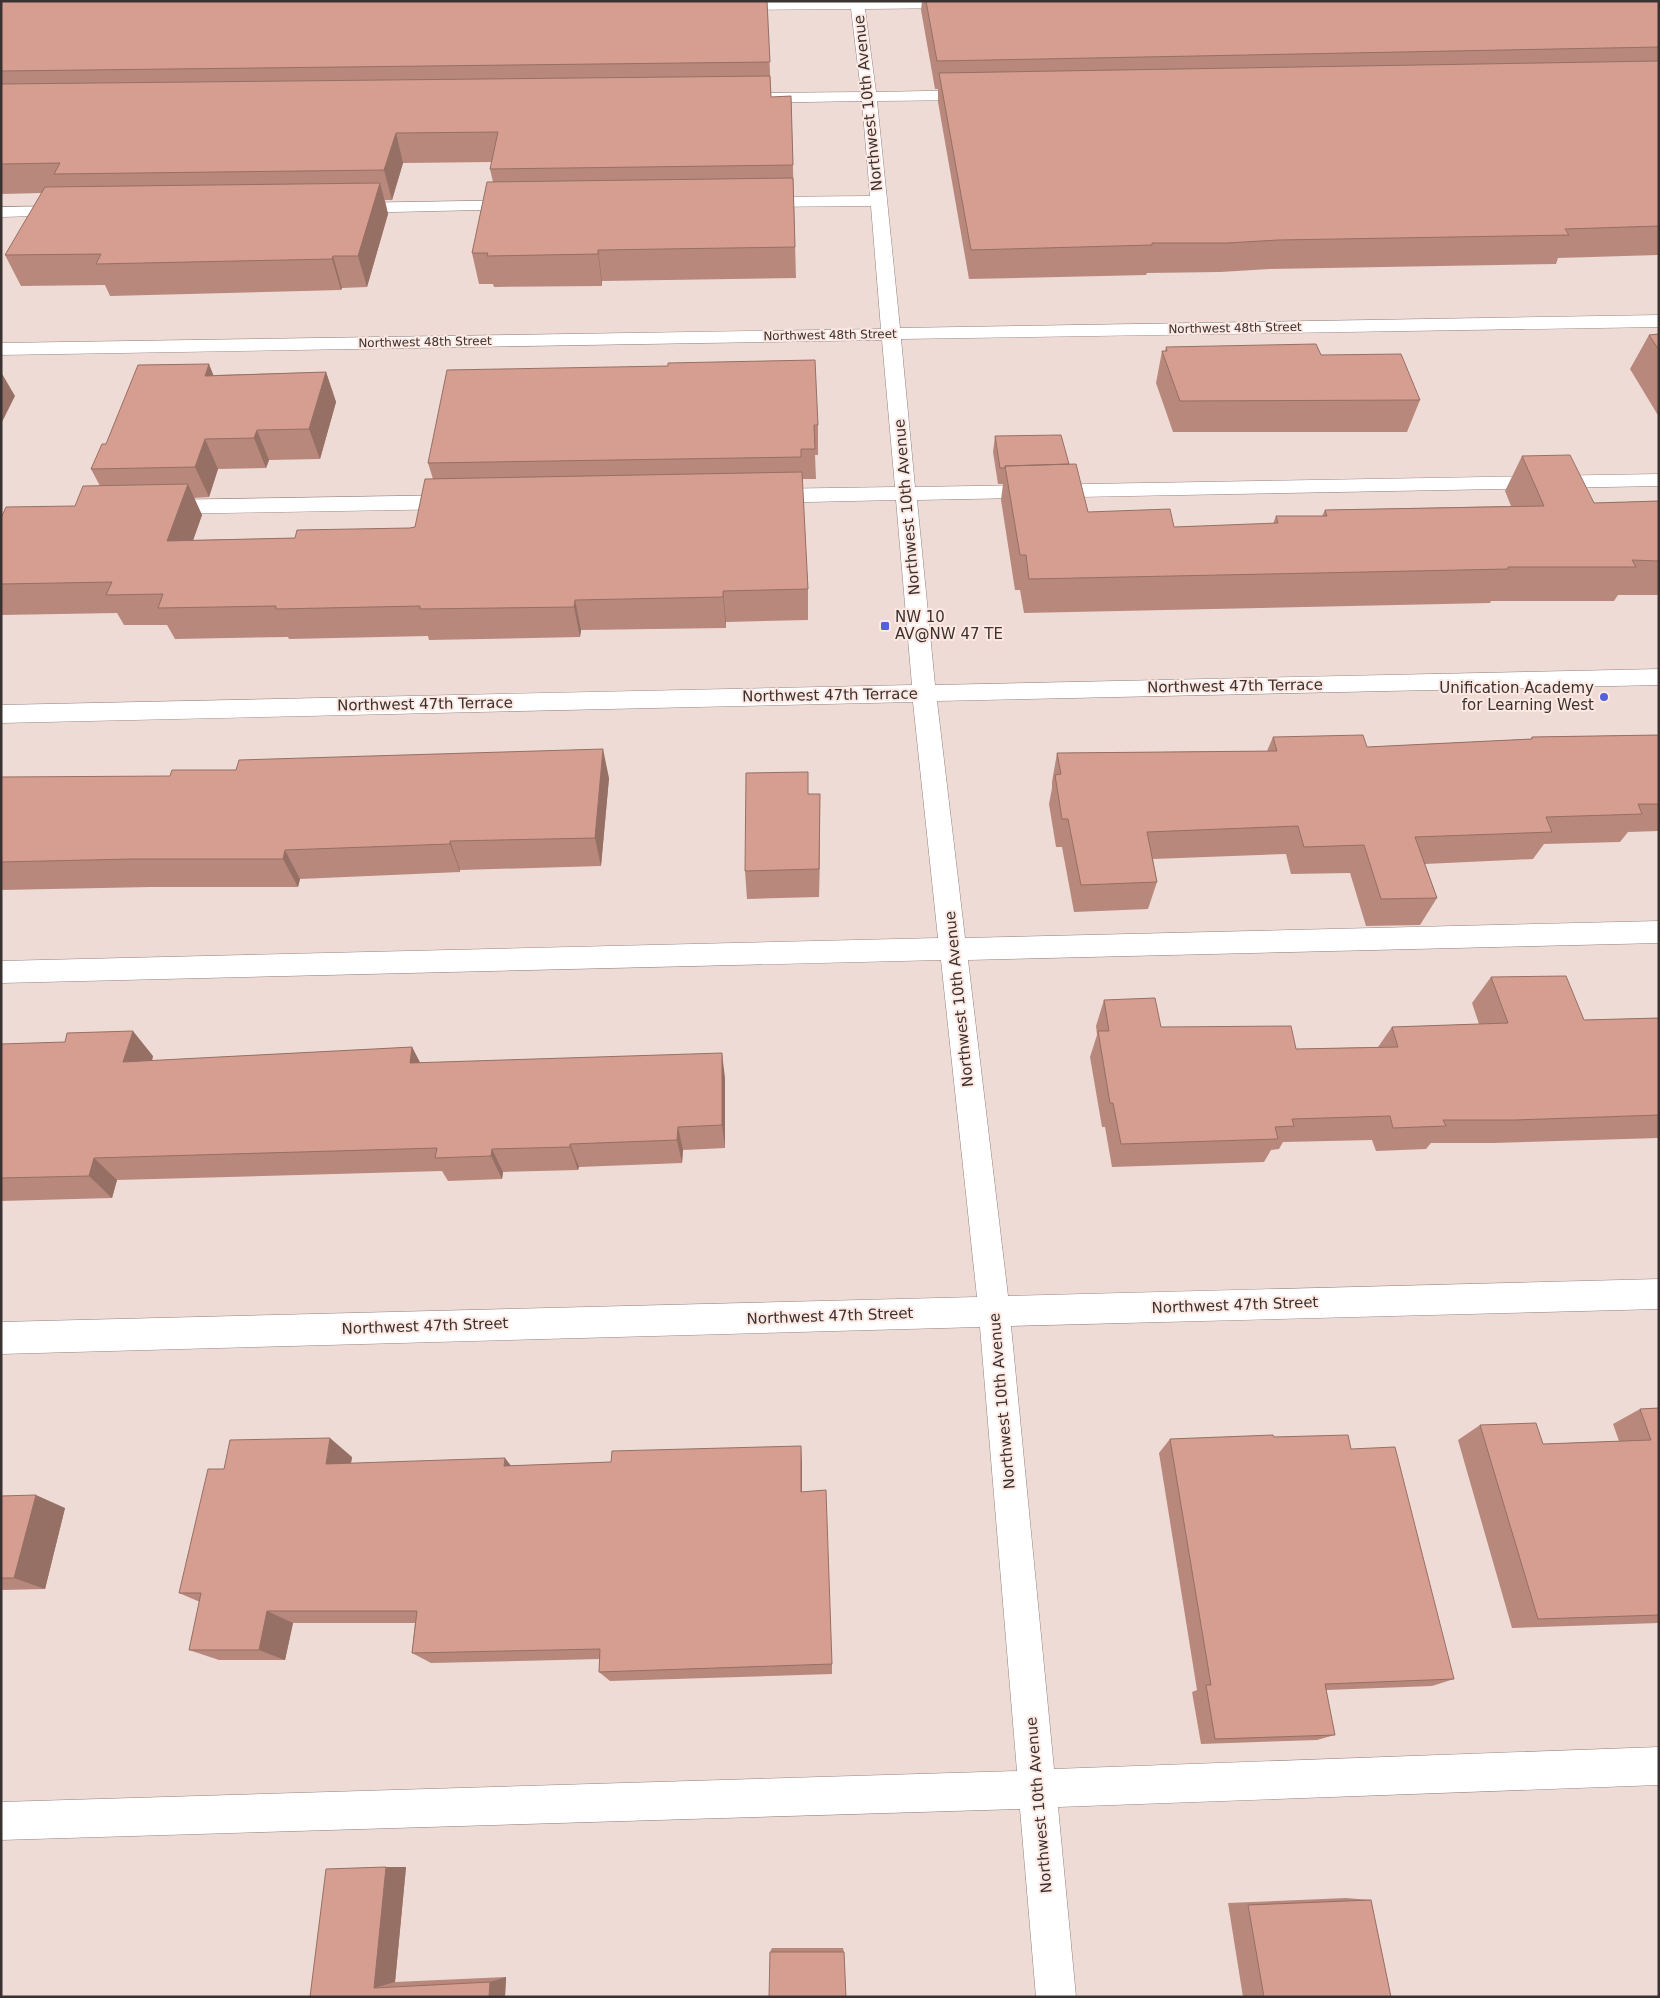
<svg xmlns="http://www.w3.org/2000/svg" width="1660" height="1998" font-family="'DejaVu Sans',sans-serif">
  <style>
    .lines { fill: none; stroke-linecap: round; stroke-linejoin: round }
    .minor-casing { stroke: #95827e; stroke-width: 1 }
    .minor { fill: #fff; fill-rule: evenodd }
    .wall { fill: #b8887c }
    .shaded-wall { fill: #966f65 }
    .building { fill: #d69e90; stroke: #966f65 }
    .poi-dot { fill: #5462d9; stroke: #fde8e2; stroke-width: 2 }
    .labels { text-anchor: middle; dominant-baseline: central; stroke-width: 4; stroke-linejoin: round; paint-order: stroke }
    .far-street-label { font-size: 12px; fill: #3a3230; stroke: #fde8e2 }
    .street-label { font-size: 15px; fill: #3a3230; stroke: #fde8e2 }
    .poi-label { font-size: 15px; fill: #3a3230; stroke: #fde8e2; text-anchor: start }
  </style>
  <rect width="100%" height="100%" fill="#efdbd5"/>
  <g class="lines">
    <defs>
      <path id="minor" d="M 783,1 L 964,1 L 966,4 L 964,7 L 959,8 L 865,9 L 876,92 L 975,90 L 980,92 L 983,95 L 980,98 L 975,100 L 877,101 L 900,328 L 1659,315 L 1659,327 L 901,339 L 915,487 L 1659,474 L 1659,486 L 917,500 L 935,685 L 1659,669 L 1659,685 L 937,701 L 965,938 L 1659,921 L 1659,943 L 968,960 L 1008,1296 L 1659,1279 L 1659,1309 L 1011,1326 L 1054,1769 L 1659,1747 L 1659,1785 L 1058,1807 L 1076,1997 L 1036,1997 L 1020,1809 L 1,1840 L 1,1802 L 1017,1771 L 980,1327 L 1,1354 L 1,1322 L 977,1297 L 941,960 L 1,983 L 1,961 L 938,938 L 913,702 L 1,723 L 1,705 L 912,685 L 896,500 L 765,503 L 758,501 L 755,496 L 758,491 L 765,489 L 895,487 L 882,340 L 1,355 L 1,343 L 881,329 L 871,206 L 755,207 L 749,206 L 747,202 L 749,198 L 755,197 L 870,196 L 862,101 L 753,103 L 748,101 L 745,98 L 748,95 L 753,93 L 861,92 L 851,9 L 729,10 L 724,9 L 722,6 L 724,3 L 729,2 Z
        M 520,200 L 526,201 L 528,205 L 526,209 L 350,213 L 344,212 L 342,208 L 344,204 L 350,203 Z
        M 67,206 L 73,207 L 76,211 L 73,215 L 1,217 L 1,207 Z
        M 457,495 L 464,497 L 467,502 L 464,507 L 457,509 L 160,514 L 153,512 L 150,507 L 153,502 L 160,500 Z"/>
    </defs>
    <use href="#minor" class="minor-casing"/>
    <use href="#minor" class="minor"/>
  </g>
  <path class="wall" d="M 1,1 L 767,1 L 771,97 L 791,96 L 796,278 L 602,281 L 602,286 L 494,287 L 493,284 L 479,284 L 472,253 L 493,182 L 490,169 L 492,162 L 403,163 L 392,200 L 385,200 L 388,214 L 367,287 L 342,288 L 341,290 L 110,296 L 105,285 L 21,286 L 5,255 L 42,193 L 1,194 Z
    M 922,1 L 1659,1 L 1659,256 L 1658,255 L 1558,258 L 1556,264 L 1270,269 L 1220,272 L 1147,273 L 1146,275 L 969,279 L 938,102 L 938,89 L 935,89 L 921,10 Z
    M 1659,334 L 1659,417 L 1630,369 L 1649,335 Z
    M 1166,347 L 1321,355 L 1420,400 L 1407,432 L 1173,432 L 1156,383 L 1162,351 L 1165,351 Z
    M 326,372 L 336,402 L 320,459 L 269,460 L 266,468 L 218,469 L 209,497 L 194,498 L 202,515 L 193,540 L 295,538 L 410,528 L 415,527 L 433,479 L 428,463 L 818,425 L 818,455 L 815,455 L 816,479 L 802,479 L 808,589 L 808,620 L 726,622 L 726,628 L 581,630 L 580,637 L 429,640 L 428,636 L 289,639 L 288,637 L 175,639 L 167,625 L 124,625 L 117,613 L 1,615 L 1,518 L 75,506 L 100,486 L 91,469 L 106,444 L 214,375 Z
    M 995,436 L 1069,464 L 1088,512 L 1174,527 L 1273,524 L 1276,516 L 1322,516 L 1325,510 L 1511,506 L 1505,491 L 1522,456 L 1594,503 L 1659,501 L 1659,595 L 1618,595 L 1614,601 L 1491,601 L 1490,603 L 1024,613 L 1020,590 L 1015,590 L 1001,500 L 1003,484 L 998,484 L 993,452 Z
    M 1659,735 L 1659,831 L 1628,832 L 1620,842 L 1544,844 L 1533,859 L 1425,864 L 1437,898 L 1420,925 L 1366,926 L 1350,873 L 1291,874 L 1286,854 L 1153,859 L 1157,882 L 1148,909 L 1074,912 L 1062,847 L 1056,847 L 1049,804 L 1052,788 L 1052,782 L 1057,753 L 1267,751 L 1273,737 L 1367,747 L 1531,739 L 1532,737 Z
    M 1,777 L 609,778 L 601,866 L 460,870 L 460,872 L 300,879 L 298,887 L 151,887 L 1,890 Z
    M 808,794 L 820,794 L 819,897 L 747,899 L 745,871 Z
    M 1491,977 L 1584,1020 L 1659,1018 L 1659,1138 L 1493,1143 L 1431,1143 L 1426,1149 L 1376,1151 L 1372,1140 L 1283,1142 L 1279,1149 L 1271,1150 L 1264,1162 L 1112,1167 L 1105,1127 L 1102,1127 L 1090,1057 L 1097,1035 L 1096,1026 L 1104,1000 L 1161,1027 L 1296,1049 L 1378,1047 L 1392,1027 L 1479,1024 L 1472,1003 Z
    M 1,1044 L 153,1056 L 152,1061 L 412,1047 L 420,1063 L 725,1078 L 725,1148 L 683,1150 L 682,1163 L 579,1167 L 578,1170 L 503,1172 L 502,1179 L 448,1181 L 442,1171 L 117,1180 L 112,1198 L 1,1201 Z
    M 1659,1408 L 1659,1623 L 1512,1628 L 1458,1440 L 1480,1425 L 1543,1444 L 1619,1441 L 1613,1424 L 1640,1409 Z
    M 1274,1437 L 1351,1449 L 1454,1679 L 1432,1686 L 1326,1690 L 1335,1735 L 1317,1740 L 1201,1744 L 1192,1692 L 1197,1690 L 1159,1453 L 1170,1439 Z
    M 801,1446 L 802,1492 L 832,1664 L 832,1674 L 610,1681 L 599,1672 L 600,1659 L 431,1663 L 412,1653 L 415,1623 L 293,1623 L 285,1660 L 219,1660 L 189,1650 L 200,1602 L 179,1593 L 224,1469 L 352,1457 L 351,1463 L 511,1466 L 611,1462 Z
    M 1,1496 L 65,1508 L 45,1589 L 1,1590 Z
    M 386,1867 L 406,1867 L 395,1982 L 506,1977 L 505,1997 L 310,1997 Z
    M 1346,1898 L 1371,1900 L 1391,1997 L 1243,1997 L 1228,1903 Z
    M 772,1948 L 843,1948 L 844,1952 L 770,1952 Z"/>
  <path class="shaded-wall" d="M 396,133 L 403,163 L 392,200 L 384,170 Z
    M 380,183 L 388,214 L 367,287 L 358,256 Z
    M 598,250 L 602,281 L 602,286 L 598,254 Z
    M 333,256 L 342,288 L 341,290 L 332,259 Z
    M 209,364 L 221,394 L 205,376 Z
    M 1,372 L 15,396 L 1,424 Z
    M 326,372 L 336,402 L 320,459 L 309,429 Z
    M 257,430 L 269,460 L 266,468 L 254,438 Z
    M 205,439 L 218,469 L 209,497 L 195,467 Z
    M 188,484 L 202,515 L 182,572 L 167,541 Z
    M 723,591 L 726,622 L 726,628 L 723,597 Z
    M 575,600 L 581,630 L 580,637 L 574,607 Z
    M 603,749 L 609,778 L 601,866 L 595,838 Z
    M 820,794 L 820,823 L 819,897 L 819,869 Z
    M 450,841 L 460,870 L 460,872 L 450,844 Z
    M 285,850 L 300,879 L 298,887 L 283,859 Z
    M 133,1031 L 153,1056 L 145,1086 L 123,1062 Z
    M 412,1047 L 425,1072 L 410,1063 Z
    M 722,1053 L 725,1078 L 725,1148 L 722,1125 Z
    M 678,1127 L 683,1150 L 682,1163 L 677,1140 Z
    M 570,1144 L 579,1167 L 578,1170 L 570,1147 Z
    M 492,1149 L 503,1172 L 502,1179 L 491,1156 Z
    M 94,1158 L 117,1180 L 112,1198 L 89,1176 Z
    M 330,1438 L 352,1457 L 348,1481 L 326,1464 Z
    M 801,1446 L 802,1464 L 802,1508 L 801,1492 Z
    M 505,1458 L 519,1476 L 504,1466 Z
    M 36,1495 L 65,1508 L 45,1589 L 14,1578 Z
    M 267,1611 L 293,1623 L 285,1660 L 259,1650 Z
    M 386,1867 L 406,1867 L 395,1982 L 374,1988 Z
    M 506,1977 L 505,1997 L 489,1997 L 490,1982 Z"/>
  <path class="building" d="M 1,1 L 767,1 L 770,62 L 1,71 Z
    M 926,1 L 1659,1 L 1659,47 L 937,61 Z
    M 1659,61 L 1659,226 L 1565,229 L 1569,235 L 1278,240 L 1227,243 L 1152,243 L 1152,245 L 971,250 L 939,73 Z
    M 770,76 L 771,97 L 791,96 L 793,165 L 490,169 L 498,132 L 396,133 L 384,170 L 54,174 L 60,163 L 1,164 L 1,84 Z
    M 793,178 L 795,247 L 598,250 L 598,254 L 487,256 L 488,253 L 472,253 L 487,182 Z
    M 380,183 L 358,256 L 333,256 L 332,259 L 96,264 L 101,254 L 5,255 L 45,187 Z
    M 1659,334 L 1659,350 L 1649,335 Z
    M 1316,344 L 1321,355 L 1401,354 L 1420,400 L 1180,401 L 1162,351 L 1167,351 L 1166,347 Z
    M 815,360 L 818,425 L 814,425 L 815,449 L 801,449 L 801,457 L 428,463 L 447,370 L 668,366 L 668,363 Z
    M 209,364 L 205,376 L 326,372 L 309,429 L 257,430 L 254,438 L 205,439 L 195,467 L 91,469 L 102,444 L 106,444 L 138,365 Z
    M 1061,435 L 1069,464 L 1005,466 L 1005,468 L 1000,468 L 995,436 Z
    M 1570,455 L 1594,503 L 1659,501 L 1659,561 L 1632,560 L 1636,567 L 1508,567 L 1508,569 L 1029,579 L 1026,555 L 1020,555 L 1005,466 L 1076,464 L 1088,512 L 1170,509 L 1174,527 L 1278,523 L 1276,516 L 1327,516 L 1325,510 L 1544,506 L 1522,456 Z
    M 802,472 L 808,589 L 723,591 L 723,597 L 575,600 L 574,607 L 420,609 L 420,606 L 276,609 L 276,606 L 158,608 L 163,594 L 106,595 L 112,582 L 1,584 L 1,518 L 6,507 L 75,506 L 83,486 L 188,484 L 167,541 L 295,538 L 297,530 L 410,528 L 415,527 L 425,479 Z
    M 1363,735 L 1367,747 L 1532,739 L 1532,737 L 1659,735 L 1659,804 L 1638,804 L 1642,814 L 1546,817 L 1552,832 L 1415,837 L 1437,898 L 1381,899 L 1364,845 L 1304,847 L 1298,826 L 1147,832 L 1157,882 L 1081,885 L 1068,819 L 1062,819 L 1055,775 L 1061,774 L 1057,753 L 1277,751 L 1273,737 Z
    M 603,749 L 595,838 L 450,841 L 450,844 L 285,850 L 283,859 L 132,859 L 1,862 L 1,777 L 170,776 L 172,770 L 236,770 L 239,760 Z
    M 808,772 L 808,794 L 820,794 L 819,869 L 745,871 L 746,773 Z
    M 1566,976 L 1584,1020 L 1659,1018 L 1659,1115 L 1515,1120 L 1443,1120 L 1446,1126 L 1393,1128 L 1390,1116 L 1292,1119 L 1294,1126 L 1275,1127 L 1278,1139 L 1121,1144 L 1113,1103 L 1110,1103 L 1098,1031 L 1109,1031 L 1104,1000 L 1155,998 L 1161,1027 L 1291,1026 L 1296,1049 L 1398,1047 L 1392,1027 L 1508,1023 L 1491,977 Z
    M 133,1031 L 123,1062 L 412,1047 L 410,1063 L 722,1053 L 722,1125 L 678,1127 L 677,1140 L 570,1144 L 570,1147 L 492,1149 L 491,1156 L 435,1158 L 437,1148 L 94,1158 L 89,1176 L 1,1178 L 1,1044 L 65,1042 L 67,1033 Z
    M 1659,1408 L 1659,1615 L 1538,1619 L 1480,1425 L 1536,1423 L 1543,1444 L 1651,1440 L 1640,1409 Z
    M 1273,1435 L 1274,1437 L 1348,1435 L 1351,1449 L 1395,1447 L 1454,1679 L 1325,1684 L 1335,1735 L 1215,1739 L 1206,1685 L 1211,1685 L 1170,1439 Z
    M 330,1438 L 326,1464 L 505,1458 L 504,1466 L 611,1462 L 612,1451 L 801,1446 L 801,1492 L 826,1490 L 832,1664 L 599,1672 L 600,1649 L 412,1653 L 417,1611 L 267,1611 L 259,1650 L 189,1650 L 201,1593 L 179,1593 L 208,1469 L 224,1469 L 230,1440 Z
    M 36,1495 L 14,1578 L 1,1578 L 1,1496 Z
    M 386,1867 L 374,1988 L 490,1982 L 489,1997 L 310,1997 L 326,1869 Z
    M 1371,1900 L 1391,1997 L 1264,1997 L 1248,1905 Z
    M 770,1952 L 844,1952 L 846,1997 L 769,1997 Z"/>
  <g class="poi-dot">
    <rect x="880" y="621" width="10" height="10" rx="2.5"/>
    <circle cx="1604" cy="697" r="5"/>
  </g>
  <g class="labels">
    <g class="far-street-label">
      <text transform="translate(1235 328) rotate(-1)">Northwest 48th Street</text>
      <text transform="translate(830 335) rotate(-1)">Northwest 48th Street</text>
      <text transform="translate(425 342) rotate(-1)">Northwest 48th Street</text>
    </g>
    <g class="street-label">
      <text transform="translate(868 103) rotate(-96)">Northwest 10th Avenue</text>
      <text transform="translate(907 507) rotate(-95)">Northwest 10th Avenue</text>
      <text transform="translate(1235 686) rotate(-1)">Northwest 47th Terrace</text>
      <text transform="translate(830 695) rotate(-1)">Northwest 47th Terrace</text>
      <text transform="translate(425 704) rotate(-1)">Northwest 47th Terrace</text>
      <text transform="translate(959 999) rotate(-96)">Northwest 10th Avenue</text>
      <text transform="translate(1235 1305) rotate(-2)">Northwest 47th Street</text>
      <text transform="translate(830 1316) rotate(-2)">Northwest 47th Street</text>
      <text transform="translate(425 1326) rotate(-2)">Northwest 47th Street</text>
      <text transform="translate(1002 1401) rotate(-95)">Northwest 10th Avenue</text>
      <text transform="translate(1039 1805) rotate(-95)">Northwest 10th Avenue</text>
    </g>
    <g class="poi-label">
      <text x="895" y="617">NW 10<tspan x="895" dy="17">AV@NW 47 TE</tspan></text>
      <text x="1594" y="688" text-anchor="end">Unification Academy<tspan x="1594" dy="17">for Learning West</tspan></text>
    </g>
  </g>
  <rect width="1660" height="1998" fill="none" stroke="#3a3230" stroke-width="5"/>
</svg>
